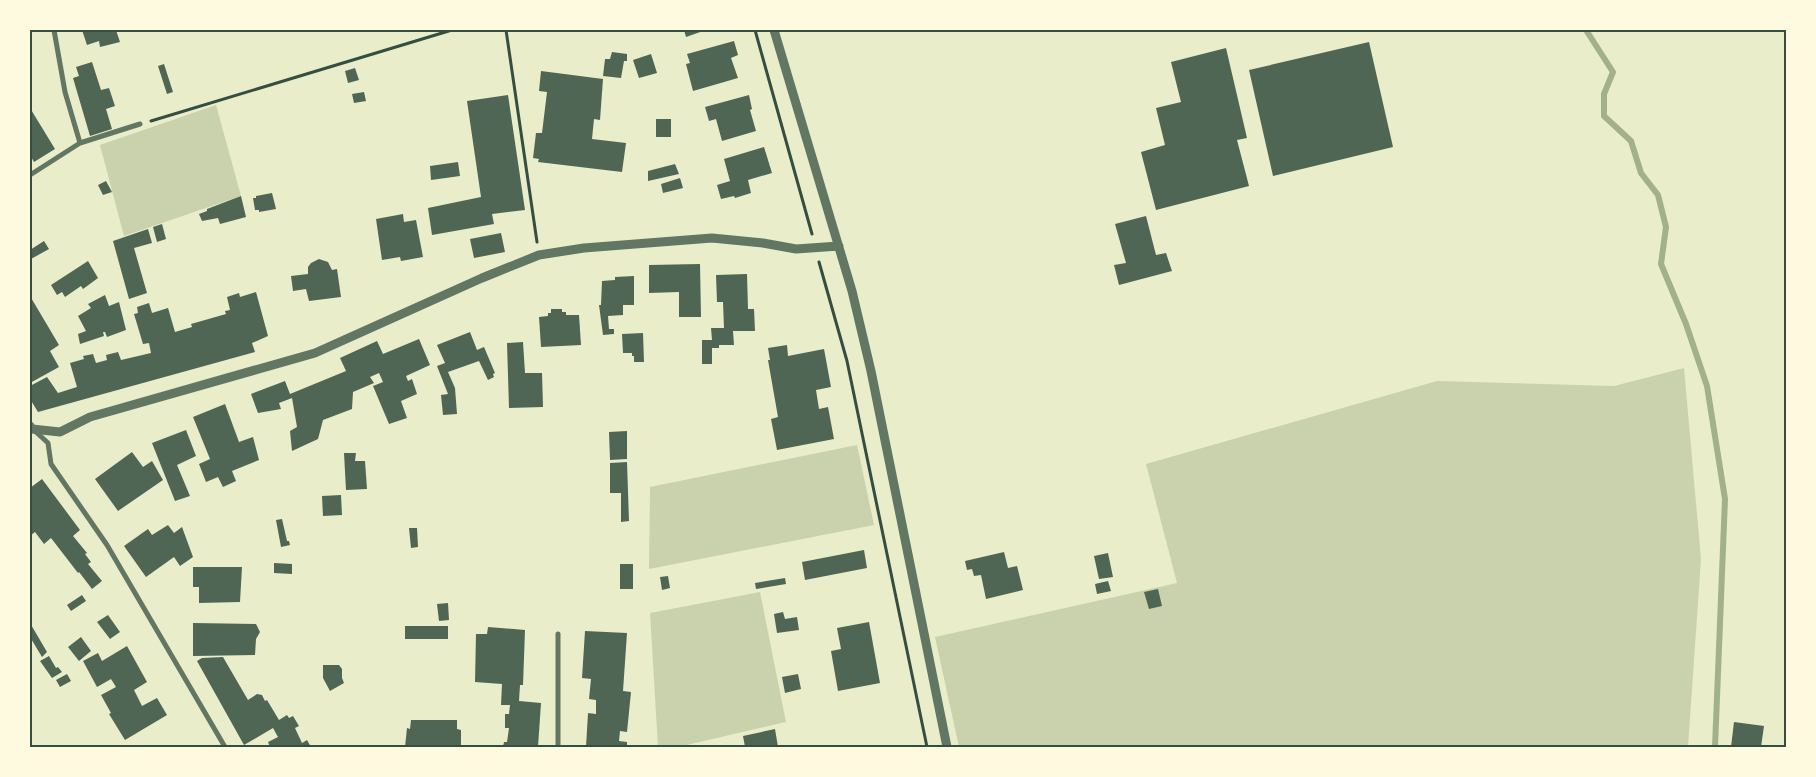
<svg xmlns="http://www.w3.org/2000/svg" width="1816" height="777" font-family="Barlow,sans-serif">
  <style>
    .green { fill: #cad2ad }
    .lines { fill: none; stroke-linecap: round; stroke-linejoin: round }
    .stream { stroke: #a3b18a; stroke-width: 6 }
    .building { fill: #4f6655 }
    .path { stroke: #344e41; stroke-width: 3 }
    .minor { stroke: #617663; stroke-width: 5 }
    .tertiary { stroke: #617663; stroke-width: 9 }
    .neatline { fill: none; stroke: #344e41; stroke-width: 2 }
  </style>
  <rect width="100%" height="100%" fill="#e9edc9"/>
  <path class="green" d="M 216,105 L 241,196 L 124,236 L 100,145 Z
    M 1684,368 L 1701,559 L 1688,747 L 959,747 L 935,637 L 1177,583 L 1146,464 L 1437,381 L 1614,386 Z
    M 857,445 L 874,525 L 649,569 L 650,487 Z
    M 760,592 L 786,722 L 678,747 L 658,747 L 650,613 Z"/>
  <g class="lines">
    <path class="stream" d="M 1586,30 L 1613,72 L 1604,94 L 1604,116 L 1631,141 L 1641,173 L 1658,195 L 1666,227 L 1661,264 L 1686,324 L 1707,386 L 1725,499 L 1715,747"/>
  </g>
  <path class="building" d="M 82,30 L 116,30 L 120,42 L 100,47 L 99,41 L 87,45 Z
    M 684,30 L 706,30 L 686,37 Z
    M 734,41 L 738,55 L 731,58 L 738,78 L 693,91 L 686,64 L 690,63 L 687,54 Z
    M 1369,42 L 1393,147 L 1273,176 L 1249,70 Z
    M 1226,48 L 1247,138 L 1237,140 L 1249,186 L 1156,210 L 1141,152 L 1165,145 L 1156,108 L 1181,102 L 1171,62 Z
    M 612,52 L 627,54 L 627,61 L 624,61 L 621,78 L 603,76 L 605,59 L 610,59 Z
    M 651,54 L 657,73 L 639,78 L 633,60 Z
    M 92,62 L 101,90 L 109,88 L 115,106 L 106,109 L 112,129 L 90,136 L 73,78 L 79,76 L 76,67 Z
    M 164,64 L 173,92 L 167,94 L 158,66 Z
    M 355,68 L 359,80 L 348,83 L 345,71 Z
    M 541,71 L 603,79 L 600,120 L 594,119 L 592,139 L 626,143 L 622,172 L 538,162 L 539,159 L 533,158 L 536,133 L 542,133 L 547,92 L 539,91 Z
    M 364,92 L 366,101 L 354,103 L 352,94 Z
    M 508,95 L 525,210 L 492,214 L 494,224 L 432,235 L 428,208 L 481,197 L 467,101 Z
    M 749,95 L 752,109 L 750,110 L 756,131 L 722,141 L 716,119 L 709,121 L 705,107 Z
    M 30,108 L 55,149 L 34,162 L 30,155 Z
    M 656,119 L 671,119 L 671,137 L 656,137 Z
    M 764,147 L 772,173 L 748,180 L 751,193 L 735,198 L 734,196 L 721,199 L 717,185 L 730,181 L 724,159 Z
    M 458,162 L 460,176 L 431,180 L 430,166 Z
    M 675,164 L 679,174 L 648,181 L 648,171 Z
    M 680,178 L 683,188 L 663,193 L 661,184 Z
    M 106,181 L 112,192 L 103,195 L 98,185 Z
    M 272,193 L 276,209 L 259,212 L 259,210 L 255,210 L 253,198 L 256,198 L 256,196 Z
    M 241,196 L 246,217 L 220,224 L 218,218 L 202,221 L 199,214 L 207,211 L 207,209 Z
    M 403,214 L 404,222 L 416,220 L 423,257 L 401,261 L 400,257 L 382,260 L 376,219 Z
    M 1146,216 L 1156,255 L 1166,253 L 1172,271 L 1119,285 L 1114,265 L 1126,263 L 1115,224 Z
    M 162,224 L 166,239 L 157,242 L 153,227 Z
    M 148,229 L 152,243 L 134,248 L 147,293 L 129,299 L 113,241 Z
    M 501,233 L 505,252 L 474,258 L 470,239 Z
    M 44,241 L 49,249 L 31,259 L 30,250 Z
    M 319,259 L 328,262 L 332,270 L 337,269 L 341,297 L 309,301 L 306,289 L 293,291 L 291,276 L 308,274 L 308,267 L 311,263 Z
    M 88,261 L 98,278 L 83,289 L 81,286 L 65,297 L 62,292 L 57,295 L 51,285 Z
    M 700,264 L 701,317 L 679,317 L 679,292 L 649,293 L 649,265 Z
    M 747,274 L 748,309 L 754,309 L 755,331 L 733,331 L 734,345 L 719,345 L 719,348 L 712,348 L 712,364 L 702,364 L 702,340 L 712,340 L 711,328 L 724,328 L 723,302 L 717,302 L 716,275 Z
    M 634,276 L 634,305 L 623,305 L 623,315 L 608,316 L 609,329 L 614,329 L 614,334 L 603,335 L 599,305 L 601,305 L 602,281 L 615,280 L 615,277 Z
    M 256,292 L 268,336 L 252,343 L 255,352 L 38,412 L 30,399 L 30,386 L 47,377 L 58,393 L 77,387 L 70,363 L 84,359 L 83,356 L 93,354 L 96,363 L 107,360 L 106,355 L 118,352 L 121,360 L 151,353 L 149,343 L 143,344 L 134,314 L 138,313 L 137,307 L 149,303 L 152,313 L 168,308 L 175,332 L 192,327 L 191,324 L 226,314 L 225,311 L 230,310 L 227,297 L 239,293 L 240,297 Z
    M 105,295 L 109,306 L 119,302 L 126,330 L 107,337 L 105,332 L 103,332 L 104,336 L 80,344 L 78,334 L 86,331 L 78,316 L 91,308 L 88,304 Z
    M 30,296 L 59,345 L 50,351 L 59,367 L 30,383 Z
    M 551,309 L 562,309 L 562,312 L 566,312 L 566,315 L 579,315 L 581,345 L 541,347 L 539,317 L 548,316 L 548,313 L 551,313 Z
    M 470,332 L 477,350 L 484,347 L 495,373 L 493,374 L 494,377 L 488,380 L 479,361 L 448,372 L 455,388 L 457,414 L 443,415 L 441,395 L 448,394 L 437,366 L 445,363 L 437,345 Z
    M 643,333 L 644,362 L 634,362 L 634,356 L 632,356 L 632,353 L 623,353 L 622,334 Z
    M 419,339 L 430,365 L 406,376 L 408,381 L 412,379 L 417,394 L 401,401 L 407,418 L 389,424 L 373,386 L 383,382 L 379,373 L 370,377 L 374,383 L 353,392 L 352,409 L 323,420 L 318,439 L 292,451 L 290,431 L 297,427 L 292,398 L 279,403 L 281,409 L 258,413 L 251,394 L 285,381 L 290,394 L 346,371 L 340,358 L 377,341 L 383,354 Z
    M 523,342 L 525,373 L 542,373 L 543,407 L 509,408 L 507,343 Z
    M 787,345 L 788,356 L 824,349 L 831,387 L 816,390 L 819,409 L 828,407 L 834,439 L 777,450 L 771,419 L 778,417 L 768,360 L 770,360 L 768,348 Z
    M 225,404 L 239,442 L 253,437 L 259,460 L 232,471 L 236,481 L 223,487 L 218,477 L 206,482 L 199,464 L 210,459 L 193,417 Z
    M 186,430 L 196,456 L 177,465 L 190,496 L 175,501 L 152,443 Z
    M 627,431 L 627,459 L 610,460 L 609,432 Z
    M 132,452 L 143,467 L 152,461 L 163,480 L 118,511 L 95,479 Z
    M 344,453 L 356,453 L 355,461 L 365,461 L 367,489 L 346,490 Z
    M 627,462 L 629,521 L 621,522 L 621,493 L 610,493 L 610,463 Z
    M 42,479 L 80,530 L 73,536 L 87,553 L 85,554 L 91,562 L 88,564 L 102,581 L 92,589 L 79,572 L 78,573 L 51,538 L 44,544 L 35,532 L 30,536 L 30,488 Z
    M 341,495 L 342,515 L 323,516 L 322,496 Z
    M 282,519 L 287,541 L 289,541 L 290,545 L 281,547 L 276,520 Z
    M 168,525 L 174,533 L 182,527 L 193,557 L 180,566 L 174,557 L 146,577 L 124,546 L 148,529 L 152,535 Z
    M 409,528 L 417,528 L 418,547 L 411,548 Z
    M 864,550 L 867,568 L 805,580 L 802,562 Z
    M 1004,552 L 1008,568 L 1017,566 L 1023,590 L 986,599 L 981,575 L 974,576 L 972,569 L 967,570 L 965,561 Z
    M 1108,553 L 1113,577 L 1099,579 L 1094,556 Z
    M 274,563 L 292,564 L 292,574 L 274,573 Z
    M 620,564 L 633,564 L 633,589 L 620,589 Z
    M 193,567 L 242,567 L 240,602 L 199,603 L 199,587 L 193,587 Z
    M 668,576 L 670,588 L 662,590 L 660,577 Z
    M 785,578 L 786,584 L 756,589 L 755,583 Z
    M 1108,581 L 1111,591 L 1097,594 L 1095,584 Z
    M 1158,589 L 1162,606 L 1149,609 L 1144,592 Z
    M 82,595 L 86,601 L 71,611 L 67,605 Z
    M 448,603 L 449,620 L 439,621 L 437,604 Z
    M 783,612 L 785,619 L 797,617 L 799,630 L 777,633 L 774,614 Z
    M 108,615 L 120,632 L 110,639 L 97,622 Z
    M 869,622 L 880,683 L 838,691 L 831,651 L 841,649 L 837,628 Z
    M 30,623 L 47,652 L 42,657 L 30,637 Z
    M 193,623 L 256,624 L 260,632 L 256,639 L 255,655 L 193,656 Z
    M 405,626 L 448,626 L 448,639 L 405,639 Z
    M 488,627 L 525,630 L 523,685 L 520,685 L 519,701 L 541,703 L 538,747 L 503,747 L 504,742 L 507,742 L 509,728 L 505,728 L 505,714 L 509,714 L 510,705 L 501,705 L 502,684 L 475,682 L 476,634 L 487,634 Z
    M 585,631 L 627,633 L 623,691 L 631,692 L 627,732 L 620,731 L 619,741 L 627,742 L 627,747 L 586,747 L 588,713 L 596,714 L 596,700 L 589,699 L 591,679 L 582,678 Z
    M 81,637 L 91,651 L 79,661 L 68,647 Z
    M 127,646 L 147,682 L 134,690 L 142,706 L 157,698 L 167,715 L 125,740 L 109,714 L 111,713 L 101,695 L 116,687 L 111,679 L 97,687 L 83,661 L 98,653 L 102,661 Z
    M 49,656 L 56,668 L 58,667 L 62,672 L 52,678 L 40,661 Z
    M 223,657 L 248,700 L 257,694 L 262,695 L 265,701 L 267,700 L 279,720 L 287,715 L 289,718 L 293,716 L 299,726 L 295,728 L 302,743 L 307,740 L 311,747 L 270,747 L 268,742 L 278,737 L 273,728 L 244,745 L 197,661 L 202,658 Z
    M 323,665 L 339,665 L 342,669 L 342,678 L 344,683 L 330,691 L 323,678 Z
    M 67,674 L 71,681 L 60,687 L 56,680 Z
    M 798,674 L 801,689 L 785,693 L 782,677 Z
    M 411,720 L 457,720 L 457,729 L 461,730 L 461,747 L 405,747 L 407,728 L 410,729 Z
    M 1734,722 L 1764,726 L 1761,747 L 1731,747 Z
    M 775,729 L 778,747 L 745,747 L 743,736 Z"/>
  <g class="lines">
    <path class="path" d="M 506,30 L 537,242
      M 755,30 L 812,234
      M 151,121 L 452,30
      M 819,262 L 847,361 L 927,747"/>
    <path class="minor" d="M 54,30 L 65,92 L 80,143
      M 30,175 L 80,143 L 140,124
      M 35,431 L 48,443 L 51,464 L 107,545 L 225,747
      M 558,747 L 558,634"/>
    <path class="tertiary" d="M 774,30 L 852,291 L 871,371 L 947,747
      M 30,426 L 32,429 L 60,432 L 90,417 L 315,353 L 482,278 L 539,255 L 584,248 L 712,238 L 763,243 L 796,249 L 839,246"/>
  </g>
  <rect width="1816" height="777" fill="none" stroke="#fefae0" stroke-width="62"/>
  <rect x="31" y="31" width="1754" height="715" class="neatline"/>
</svg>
